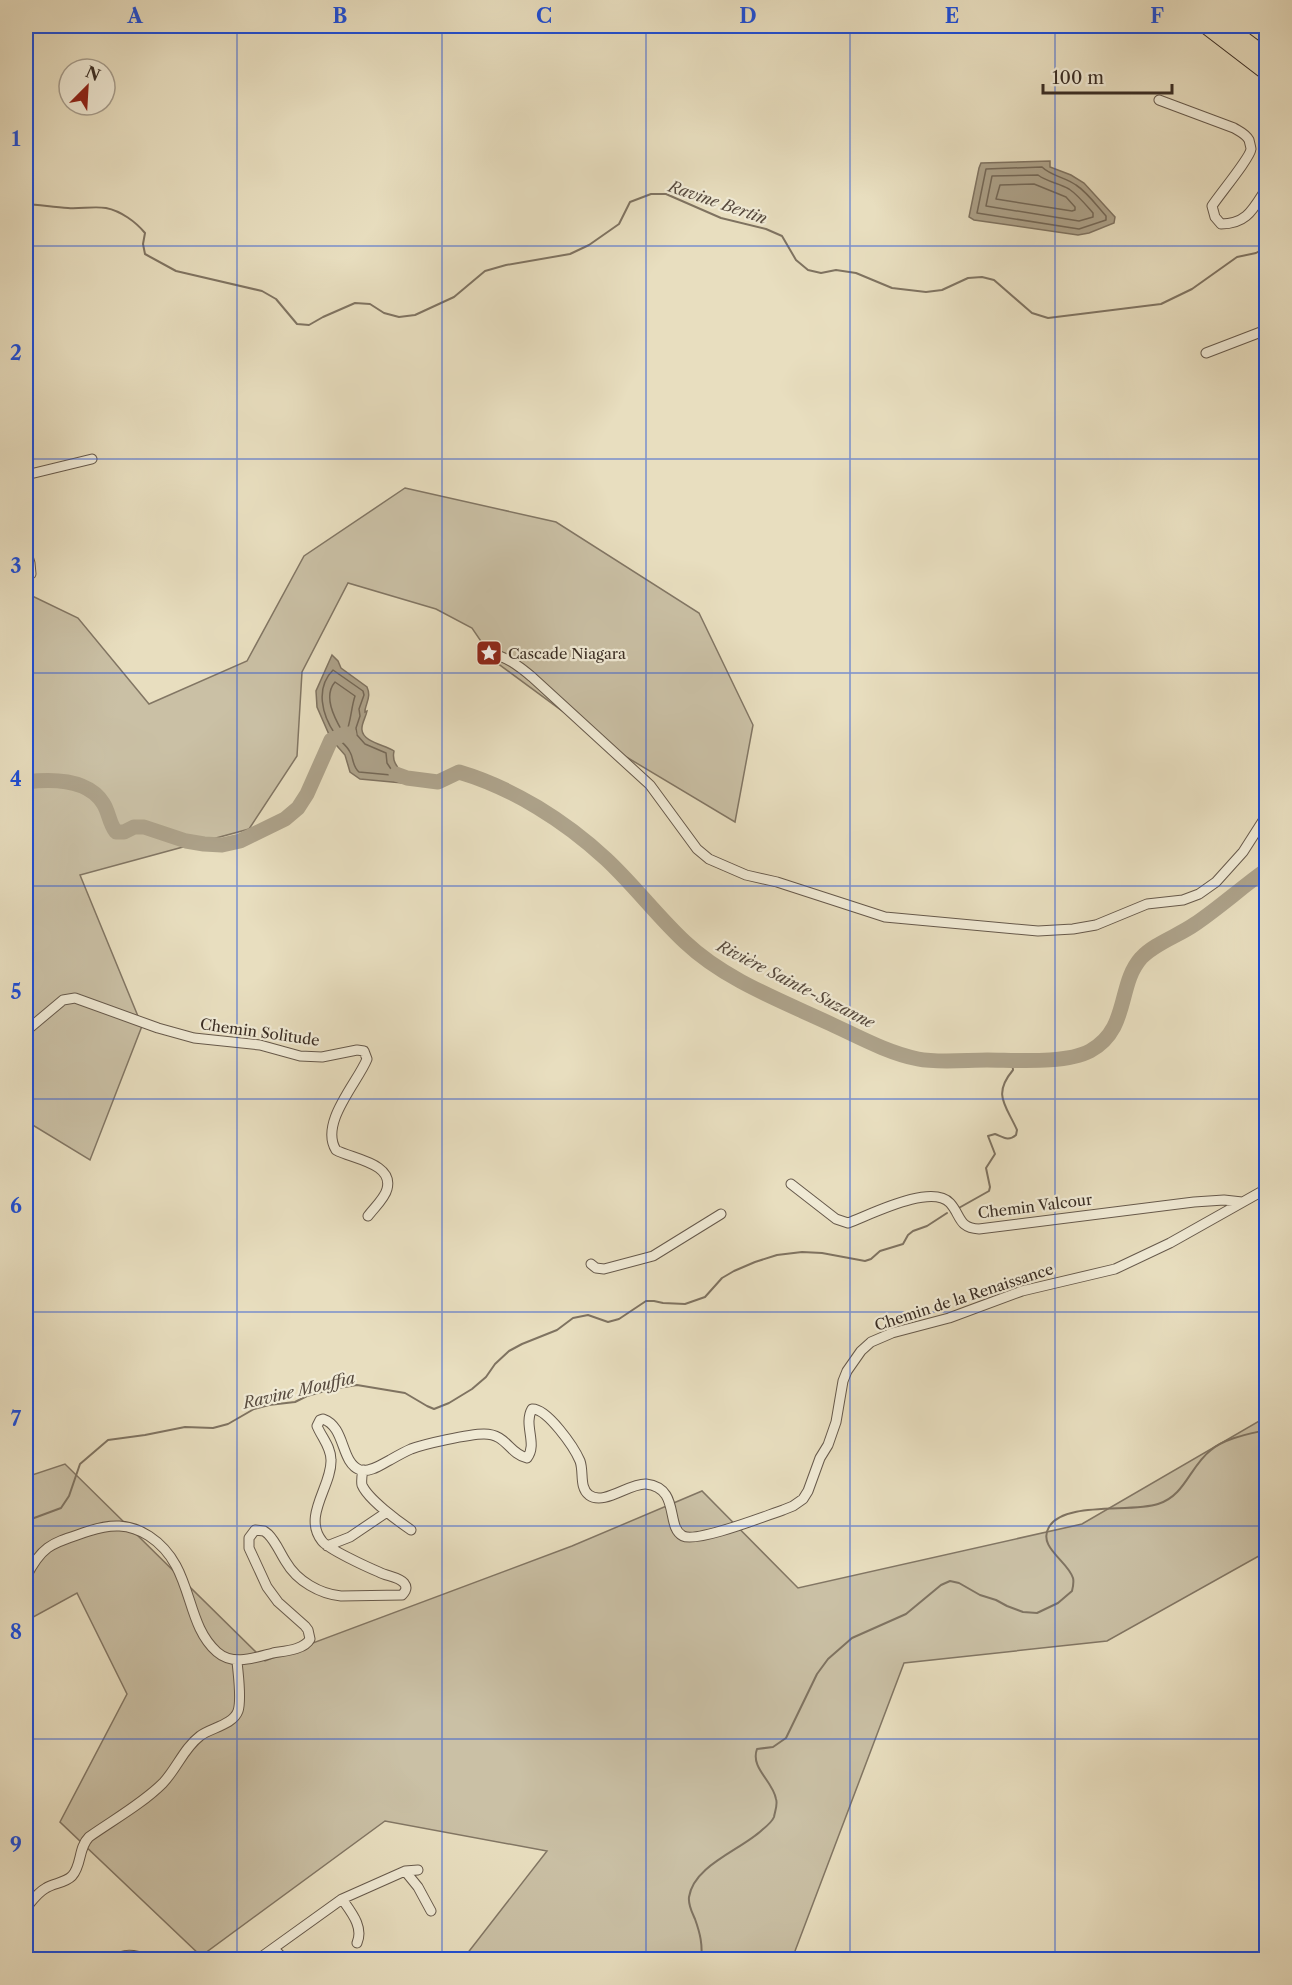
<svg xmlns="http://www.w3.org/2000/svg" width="1292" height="1985" font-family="'Libre Caslon Text',serif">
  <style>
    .green { fill: #cac0a5; stroke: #827664; stroke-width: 1.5 }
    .water { fill: #ada28a; stroke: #7f7361; stroke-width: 1.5 }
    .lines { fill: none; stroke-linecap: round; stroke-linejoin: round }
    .shore { stroke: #746857; stroke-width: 1.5 }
    .stream { stroke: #7f7361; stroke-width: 2 }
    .river { stroke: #ada28a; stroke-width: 15 }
    .minor-casing { stroke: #66594b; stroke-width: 11 }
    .trunk-casing { stroke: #3a2d24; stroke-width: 17 }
    .minor { stroke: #f0ead5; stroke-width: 9 }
    .trunk { stroke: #e8debf; stroke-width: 15 }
    .grid { fill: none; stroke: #1d4ed8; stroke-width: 1.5; stroke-opacity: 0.55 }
    .labels { text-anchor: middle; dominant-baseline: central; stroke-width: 4.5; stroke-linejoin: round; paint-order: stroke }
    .poi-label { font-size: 15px; fill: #3a2d24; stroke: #f0ead5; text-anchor: start }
    .street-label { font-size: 15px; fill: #3a2d24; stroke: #f0ead5 }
    .water-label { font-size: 16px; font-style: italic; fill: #574a3e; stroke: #f0ead5 }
    .neatline { fill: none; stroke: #1d4ed8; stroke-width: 2 }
    .grid-label { font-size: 20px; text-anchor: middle; font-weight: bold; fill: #1d4ed8 }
  </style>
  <rect width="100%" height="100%" fill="#e8debf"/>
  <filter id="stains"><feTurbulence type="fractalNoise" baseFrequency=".00333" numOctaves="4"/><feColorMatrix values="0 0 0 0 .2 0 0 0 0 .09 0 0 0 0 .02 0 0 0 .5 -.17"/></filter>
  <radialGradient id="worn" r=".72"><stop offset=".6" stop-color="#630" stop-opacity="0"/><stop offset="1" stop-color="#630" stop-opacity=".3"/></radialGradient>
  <path class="green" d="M 405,488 L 556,522 L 699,613 L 753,725 L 735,822 L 618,752 L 489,657 L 489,653 L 472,628 L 436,609 L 348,583 L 302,672 L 297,756 L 249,829 L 80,875 L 142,1026 L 90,1160 L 26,1121 L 26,593 L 78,618 L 149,704 L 247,661 L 304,556 Z
    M 1266,1417 L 1266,1552 L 1107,1641 L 904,1663 L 792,1959 L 463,1959 L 547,1851 L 385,1821 L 201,1956 L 60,1822 L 127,1694 L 77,1593 L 26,1621 L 26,1477 L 65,1464 L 265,1661 L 572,1546 L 702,1491 L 798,1588 L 1082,1524 Z"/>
  <path class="water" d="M 1050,161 L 1050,167 L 1071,175 L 1084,183 L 1115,217 L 1114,223 L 1089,233 L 1078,235 L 974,220 L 969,217 L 979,168 L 981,163 Z
    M 332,655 L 338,661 L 341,668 L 367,687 C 371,696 367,701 365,710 L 365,712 L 367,711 C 366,717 361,724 362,730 C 363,742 385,745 394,751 C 391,765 401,773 415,778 L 413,784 L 360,779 L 350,772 L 345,755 L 331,739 L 317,707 L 316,691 Z"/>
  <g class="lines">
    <path class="shore" d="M 1042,167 C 1051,176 1065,177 1076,185 C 1087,192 1097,206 1106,216 L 1106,220 L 1079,229 L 977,213 L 986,169 Z
      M 1038,175 C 1047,182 1059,183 1069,189 C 1078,195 1086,205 1093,213 L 1093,217 L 1079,221 L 986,206 L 992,176 Z
      M 1034,184 L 1066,197 L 1075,207 L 1075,210 L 1072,211 L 996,199 L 1000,185 Z
      M 333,670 L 363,691 L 364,695 L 359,709 L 360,716 L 356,728 L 357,735 L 365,744 L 386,753 L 387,763 L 393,772 L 391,775 L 359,772 C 352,766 354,759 350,752 C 346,744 339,741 335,734 C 322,715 315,688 333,670 Z
      M 335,682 L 355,696 C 351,708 351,722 346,733 L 342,731 C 334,717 323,696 335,682 Z"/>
    <path class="stream" d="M 26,204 C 40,205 54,207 68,208 C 80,209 94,206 106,208 C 121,211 136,222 145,233 L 143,244 L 145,254 L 176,271 L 262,291 L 276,299 L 297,324 L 309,325 L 323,317 L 355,303 L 370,304 L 384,313 L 399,317 L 415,315 L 454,297 L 485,271 L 506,265 L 570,254 L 589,245 L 619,224 L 630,202 L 651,194 L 666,194 L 721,218 L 766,229 L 782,236 L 796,260 L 808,270 L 821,273 L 836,270 L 856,273 L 892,288 L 926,292 L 942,290 L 968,278 L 982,277 L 994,280 L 1032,313 L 1048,318 L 1161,304 L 1192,289 L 1237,257 L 1256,253 L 1266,247
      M 957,1209 L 989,1191 L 990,1187 L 986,1168 L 995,1154 L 988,1136 L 995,1134 C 1003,1137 1008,1142 1016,1135 L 1017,1130 C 1006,1105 992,1095 1013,1070 L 1012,1060
      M 26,1521 L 61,1508 L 69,1496 L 80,1464 L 108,1440 L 145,1435 L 185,1427 L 213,1428 L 228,1424 L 254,1409 L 269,1405 L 295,1402 L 307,1396 L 332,1389 L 357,1385 L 405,1393 L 427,1406 L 434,1409 L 449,1403 L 472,1389 L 486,1377 L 495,1364 L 509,1351 L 522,1344 L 557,1330 L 573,1318 L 588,1315 L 608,1322 L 619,1319 L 646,1301 L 654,1301 L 663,1303 L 685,1304 L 705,1297 L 722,1278 L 734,1271 L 755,1262 L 777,1255 L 802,1252 L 822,1253 L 865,1261 L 871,1259 L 880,1251 L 903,1244 L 908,1235 L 913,1231 L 927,1226 L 947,1213
      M 701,1960 C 703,1945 700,1933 695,1919 C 692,1912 688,1905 689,1897 C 694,1865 741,1850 762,1830 C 767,1826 772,1822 774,1817 C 775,1811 778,1804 776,1799 C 773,1781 750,1768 757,1749 L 773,1747 L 786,1738 L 817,1674 L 828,1659 L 852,1638 L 906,1614 L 941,1585 L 950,1581 L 959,1583 L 980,1595 L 996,1600 L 1007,1606 L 1023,1612 L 1037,1613 L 1058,1603 L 1072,1591 C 1073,1587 1074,1582 1073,1578 C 1068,1561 1037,1547 1049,1527 C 1064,1501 1131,1513 1158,1504 C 1185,1496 1190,1466 1211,1450 C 1225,1438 1249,1434 1266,1430"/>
    <path class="river" d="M 396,774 L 407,778 L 438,782 L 459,772 C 513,788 565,821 606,859 C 634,885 657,916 685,942 C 725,980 782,1001 831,1024 C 859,1037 888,1053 918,1059 C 937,1063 967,1060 987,1060 C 1015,1060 1066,1064 1090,1051 C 1130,1029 1117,985 1141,958 C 1155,943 1178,936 1195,924 C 1220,907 1242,887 1266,870
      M 26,782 C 51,779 87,778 103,803 C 109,812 109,823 116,832 L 124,832 L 134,827 L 144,827 L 186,841 L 204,844 L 222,845 L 240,841 L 285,819 L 298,808 L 307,794 L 331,740 L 344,734 L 349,734"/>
    <defs>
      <path id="minor" d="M 1159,100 L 1234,128 C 1239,131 1246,134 1249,140 C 1249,140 1251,148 1251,149 C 1250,158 1219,195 1212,206 L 1215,217 L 1221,224 C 1247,224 1253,209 1266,189
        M 1206,353 L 1266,330
        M 26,475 L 92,459
        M 26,550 L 30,563 L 31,574
        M 489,653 C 506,656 519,666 532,677 L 650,785 L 697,849 L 709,859 L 746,875 L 777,882 L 885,917 L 1038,931 L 1073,929 L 1096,925 L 1147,904 L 1183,900 L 1199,894 L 1216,882 L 1243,852 L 1266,816
        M 26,1031 L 63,1000 L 75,998 L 158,1028 L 194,1038 L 260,1045 L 300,1056 L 322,1057 L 357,1050 L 364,1051 L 367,1059 C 358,1082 319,1123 336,1150 C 352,1159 394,1163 387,1189 C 385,1198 374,1208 368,1216
        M 791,1184 L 836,1219 L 848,1223 C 870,1215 931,1183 950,1203 C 961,1215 958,1228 979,1229 L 1194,1202 L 1224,1200 L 1242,1202
        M 591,1264 L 596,1268 L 604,1269 L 653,1256 L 721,1214
        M 363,1470 C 362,1475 361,1480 362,1485 C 368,1499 398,1521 411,1530
        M 327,1546 L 350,1537 L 387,1512
        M 26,1577 C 43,1543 54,1543 89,1531 C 110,1524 129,1523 149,1536 C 195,1566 183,1622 217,1652 C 233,1666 254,1658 273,1653 C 284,1651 304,1650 310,1639 L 308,1630 L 305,1626 L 278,1602 L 267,1587 L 249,1548 L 249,1538 L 255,1530 L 264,1531 L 268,1534 C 276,1542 280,1553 286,1562 C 297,1581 320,1594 341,1596 L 402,1595 C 405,1592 408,1588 404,1583 C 399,1577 386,1576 379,1572 C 367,1567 328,1549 322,1541 C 302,1516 332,1486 331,1460 C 331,1447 322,1438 317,1426 L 320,1420 L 323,1419 C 346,1427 340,1462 360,1470 C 370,1473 382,1464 390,1460 C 397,1456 404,1452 411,1449 C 424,1444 469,1434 484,1434 C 507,1434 508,1453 527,1458 C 538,1444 523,1425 532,1409 C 547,1408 574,1447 580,1461 C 584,1472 579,1487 589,1495 C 604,1506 629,1483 646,1484 C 681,1488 665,1527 683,1536 C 697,1543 765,1516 783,1510 L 793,1506 L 803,1499 L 808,1491 L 820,1458 L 828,1445 L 836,1422 L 843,1381 L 847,1371 L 861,1351 L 871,1342 L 892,1333 L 949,1318 L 1022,1291 L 1115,1269 L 1170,1243 L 1266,1189
        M 405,1871 L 418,1887 L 431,1911
        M 342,1899 C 351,1912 364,1927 357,1943
        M 26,1908 C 32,1901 37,1893 46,1888 C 54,1883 65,1883 72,1876 C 82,1865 78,1848 89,1837 C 113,1820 142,1804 163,1783 C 177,1768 184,1748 200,1736 C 210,1728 233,1725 238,1711 C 242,1699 238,1674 237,1661
        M 274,1949 L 284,1959
        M 115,1960 C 125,1952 137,1955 148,1960
        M 257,1960 L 342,1899 L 405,1871 L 418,1870"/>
      <path id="trunk" d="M 1206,26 L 1266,72
        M 1226,26 L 1266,56"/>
    </defs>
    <use href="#minor" class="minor-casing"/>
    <use href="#trunk" class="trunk-casing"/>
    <use href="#minor" class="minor"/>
    <use href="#trunk" class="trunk"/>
  </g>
  <path class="grid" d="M 237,26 L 237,1960M 442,26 L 442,1960M 646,26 L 646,1960M 850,26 L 850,1960M 1055,26 L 1055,1960M 26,246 L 1266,246M 26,459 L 1266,459M 26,673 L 1266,673M 26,886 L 1266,886M 26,1099 L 1266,1099M 26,1312 L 1266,1312M 26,1526 L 1266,1526M 26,1739 L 1266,1739"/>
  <defs>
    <symbol id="sight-square" viewBox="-11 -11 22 22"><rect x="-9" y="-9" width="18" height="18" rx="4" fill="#8f2418" stroke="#f0ead5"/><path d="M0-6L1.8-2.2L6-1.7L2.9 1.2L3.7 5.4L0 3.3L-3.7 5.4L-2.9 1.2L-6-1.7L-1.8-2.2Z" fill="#fff"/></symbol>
  </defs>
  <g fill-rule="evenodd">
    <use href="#sight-square" x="474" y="638" width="30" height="30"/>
  </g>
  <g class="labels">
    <g class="poi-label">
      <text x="508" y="653">Cascade Niagara</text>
    </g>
    <g class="street-label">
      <text transform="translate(260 1032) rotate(8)">Chemin Solitude</text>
      <text transform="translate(1035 1206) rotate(-7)">Chemin Valcour</text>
      <text transform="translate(964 1297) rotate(-18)">Chemin de la Renaissance</text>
    </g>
    <g class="water-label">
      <text transform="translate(718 202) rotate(19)">Ravine Bertin</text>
      <text transform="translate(796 984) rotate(27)">Rivière Sainte-Suzanne</text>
      <text transform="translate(299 1390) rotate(-13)">Ravine Mouffia</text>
    </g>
  </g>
  <rect width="1292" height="1985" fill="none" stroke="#e8debf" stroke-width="66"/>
  <g transform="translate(87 87) rotate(24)"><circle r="28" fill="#f0ead5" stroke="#a79e8e" stroke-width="1.5"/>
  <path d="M0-4.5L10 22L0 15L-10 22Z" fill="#8f2418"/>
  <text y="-9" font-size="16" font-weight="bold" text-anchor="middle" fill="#3a2d24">N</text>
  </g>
  <path d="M1043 84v9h129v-9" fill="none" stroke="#3a2d24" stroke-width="3"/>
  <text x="1052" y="84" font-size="18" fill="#3a2d24" stroke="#f0ead5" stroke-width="4.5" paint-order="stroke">100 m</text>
  <rect x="33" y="33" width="1226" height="1919" class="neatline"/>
  <g class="grid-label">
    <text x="135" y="23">A</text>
    <text x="340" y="23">B</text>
    <text x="544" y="23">C</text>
    <text x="748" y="23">D</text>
    <text x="952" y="23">E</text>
    <text x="1157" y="23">F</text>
    <text x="16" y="146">1</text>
    <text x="16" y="360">2</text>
    <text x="16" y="573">3</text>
    <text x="16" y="786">4</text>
    <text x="16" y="999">5</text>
    <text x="16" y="1213">6</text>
    <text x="16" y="1426">7</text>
    <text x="16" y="1639">8</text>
    <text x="16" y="1852">9</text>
  </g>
  <rect width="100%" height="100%" filter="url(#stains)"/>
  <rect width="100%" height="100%" fill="url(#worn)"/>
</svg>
